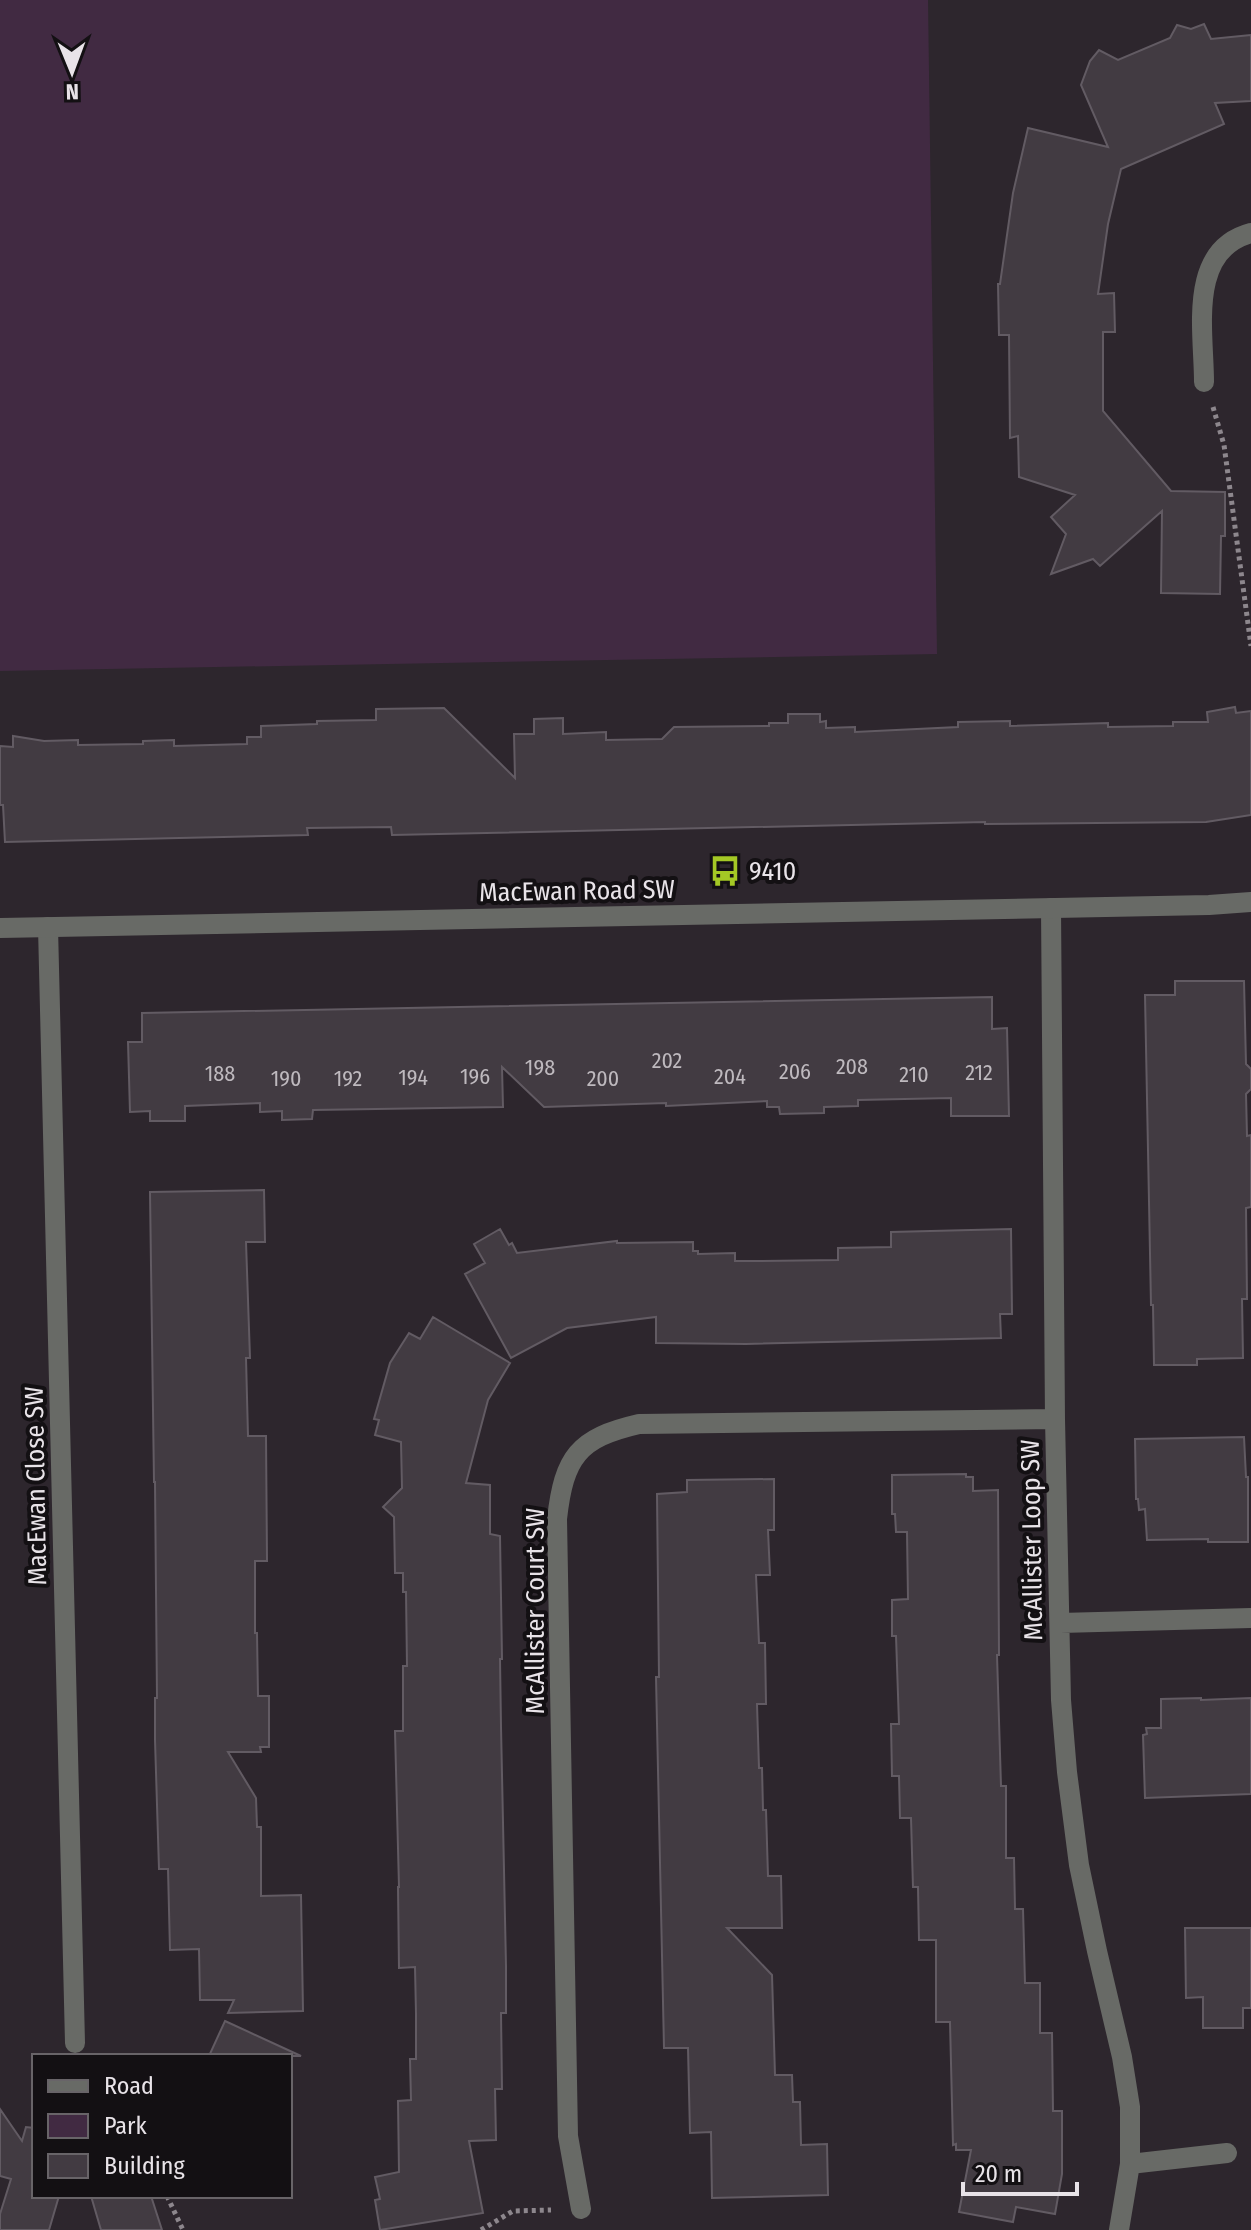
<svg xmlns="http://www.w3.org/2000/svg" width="1251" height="2230" font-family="'Fira Sans Condensed',sans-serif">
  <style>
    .green { fill: #412a42 }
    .building { fill: #423b42; stroke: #625b63; stroke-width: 2 }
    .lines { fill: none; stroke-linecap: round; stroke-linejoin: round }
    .path { stroke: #8d878d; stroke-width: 5; stroke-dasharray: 4 4; stroke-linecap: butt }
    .minor { stroke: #686a66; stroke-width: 20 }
    .tertiary { stroke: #686a66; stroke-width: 20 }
    .labels { text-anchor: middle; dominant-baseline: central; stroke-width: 8; stroke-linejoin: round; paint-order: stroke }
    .number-label { font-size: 22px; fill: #beb9be }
    .poi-label { font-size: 26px; fill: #e8e3e8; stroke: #131013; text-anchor: start }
    .street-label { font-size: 26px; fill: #e8e3e8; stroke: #131013 }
  </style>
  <rect width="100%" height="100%" fill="#2d262d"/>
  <path class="green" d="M 0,0 L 928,0 L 937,654 L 0,671 Z"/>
  <path class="building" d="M 1204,24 L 1211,39 L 1251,35 L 1251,101 L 1215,103 L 1224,124 L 1121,169 L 1108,224 L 1098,294 L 1114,293 L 1115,332 L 1103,332 L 1103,411 L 1171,491 L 1225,492 L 1225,536 L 1221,536 L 1220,594 L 1161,593 L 1162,511 L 1100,566 L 1093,559 L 1051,574 L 1066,534 L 1051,517 L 1075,495 L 1019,477 L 1018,436 L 1010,438 L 1009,335 L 999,335 L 998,284 L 1000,284 L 1013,193 L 1028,128 L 1108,147 L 1081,85 L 1090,61 L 1099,50 L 1118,60 L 1170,38 L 1177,25 L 1191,29 Z
    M 1235,707 L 1236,713 L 1251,711 L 1251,815 L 1206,822 L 985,824 L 985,822 L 392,835 L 391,827 L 307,828 L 308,835 L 5,842 L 3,805 L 0,805 L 0,746 L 13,747 L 13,736 L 44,741 L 78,740 L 78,745 L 143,744 L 143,741 L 174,740 L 174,746 L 247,744 L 247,737 L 261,737 L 261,726 L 317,724 L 317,721 L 376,720 L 376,709 L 444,708 L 515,778 L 514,734 L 534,734 L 534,719 L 563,718 L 563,734 L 606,732 L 606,740 L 662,739 L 674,727 L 769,726 L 769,723 L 788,723 L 788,714 L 820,714 L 820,722 L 826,721 L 826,728 L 855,727 L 855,732 L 958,727 L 958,722 L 1010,721 L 1010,726 L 1108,723 L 1108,727 L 1173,726 L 1173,722 L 1208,722 L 1207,712 Z
    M 1175,981 L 1244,981 L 1246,1064 L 1251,1069 L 1251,1089 L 1246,1094 L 1247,1136 L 1251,1135 L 1251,1207 L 1246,1208 L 1247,1299 L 1242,1299 L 1243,1358 L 1197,1359 L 1197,1365 L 1154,1365 L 1153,1305 L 1151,1305 L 1145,995 L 1175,995 Z
    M 992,997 L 992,1029 L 1007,1028 L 1009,1116 L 951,1116 L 951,1098 L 858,1100 L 858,1106 L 824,1107 L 824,1113 L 780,1114 L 779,1107 L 767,1107 L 767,1101 L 666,1106 L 666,1103 L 544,1107 L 502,1067 L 503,1107 L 313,1110 L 312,1119 L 282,1120 L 282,1111 L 260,1112 L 260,1103 L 185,1106 L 185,1121 L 150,1121 L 150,1111 L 130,1112 L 128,1042 L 142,1042 L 142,1013 Z
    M 264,1190 L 265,1242 L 246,1242 L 250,1358 L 246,1358 L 248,1436 L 266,1436 L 267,1561 L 255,1561 L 255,1633 L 257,1633 L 258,1696 L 269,1696 L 269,1747 L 260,1747 L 261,1752 L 228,1752 L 256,1798 L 257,1827 L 261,1827 L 261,1896 L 301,1895 L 303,2011 L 228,2013 L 234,2000 L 200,2000 L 199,1949 L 170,1950 L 168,1869 L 159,1869 L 155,1740 L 155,1698 L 157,1698 L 155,1482 L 154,1482 L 150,1192 Z
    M 500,1229 L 509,1245 L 512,1243 L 517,1253 L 617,1241 L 617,1243 L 693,1242 L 693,1251 L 698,1251 L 698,1254 L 735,1253 L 735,1261 L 758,1261 L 838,1260 L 838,1248 L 891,1247 L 891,1232 L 1011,1229 L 1012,1314 L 1000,1314 L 1001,1338 L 746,1344 L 656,1343 L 656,1317 L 567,1328 L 511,1358 L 465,1274 L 485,1263 L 474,1244 Z
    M 433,1317 L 510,1363 L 488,1400 L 466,1483 L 490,1485 L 490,1534 L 500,1536 L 502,1659 L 500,1659 L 501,1727 L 506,1966 L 506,2013 L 501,2013 L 502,2089 L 495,2089 L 496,2140 L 469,2141 L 483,2213 L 380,2230 L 375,2200 L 380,2199 L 375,2177 L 399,2172 L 398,2101 L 411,2100 L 410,2059 L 416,2059 L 416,2014 L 415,1967 L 399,1968 L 398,1887 L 399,1887 L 395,1731 L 403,1731 L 403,1666 L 407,1666 L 406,1592 L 403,1592 L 403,1573 L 395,1573 L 394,1517 L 383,1507 L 402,1488 L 401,1442 L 375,1435 L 379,1420 L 374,1419 L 390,1363 L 409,1333 L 420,1339 Z
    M 1244,1437 L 1246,1477 L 1248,1477 L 1248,1542 L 1208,1542 L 1208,1539 L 1147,1540 L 1145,1509 L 1139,1510 L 1138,1499 L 1136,1499 L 1135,1439 Z
    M 966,1474 L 966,1477 L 973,1477 L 973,1491 L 998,1490 L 999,1655 L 997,1655 L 1001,1786 L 1006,1786 L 1006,1858 L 1014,1858 L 1015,1909 L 1023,1909 L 1025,1983 L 1040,1983 L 1040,2033 L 1052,2033 L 1053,2111 L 1062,2111 L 1062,2174 L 1055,2214 L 1016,2207 L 1013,2222 L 959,2212 L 971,2150 L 956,2150 L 956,2144 L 953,2145 L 950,2022 L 936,2022 L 936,1940 L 919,1940 L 918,1887 L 913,1887 L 911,1818 L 900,1818 L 899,1776 L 892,1776 L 891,1724 L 899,1724 L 896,1636 L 892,1636 L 892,1600 L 908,1599 L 907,1532 L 896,1532 L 895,1514 L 892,1514 L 892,1475 Z
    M 774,1479 L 774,1530 L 768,1530 L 770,1575 L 756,1575 L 759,1643 L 765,1643 L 766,1704 L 757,1704 L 759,1768 L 762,1768 L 763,1810 L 766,1810 L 768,1876 L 781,1876 L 782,1928 L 727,1928 L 772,1975 L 775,2075 L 792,2075 L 793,2102 L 800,2102 L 801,2145 L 827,2144 L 828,2195 L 712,2198 L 711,2132 L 690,2133 L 688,2048 L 664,2048 L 656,1677 L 659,1677 L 657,1494 L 687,1492 L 687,1480 Z
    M 1201,1698 L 1201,1700 L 1251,1698 L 1251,1794 L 1145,1798 L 1143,1735 L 1147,1734 L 1146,1728 L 1161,1728 L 1161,1699 Z
    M 1185,1928 L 1251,1928 L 1251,2008 L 1243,2008 L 1243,2028 L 1203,2028 L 1203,1997 L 1186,1998 Z
    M 225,2021 L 301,2056 L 209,2056 Z
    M 0,2109 L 22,2141 L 26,2127 L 34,2128 L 34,2196 L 59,2196 L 49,2230 L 0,2230 L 0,2214 L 11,2179 L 0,2176 Z
    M 91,2196 L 151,2196 L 162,2230 L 101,2230 Z"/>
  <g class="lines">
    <path class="path" d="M 1213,407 L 1224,445 L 1251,646
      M 167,2196 L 183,2230
      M 481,2230 L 513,2211 L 551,2210"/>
    <path class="minor" d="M 1204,382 C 1204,331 1187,250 1251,233
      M 1051,908 L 1055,1419 L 1061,1700 L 1067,1772 L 1079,1865 L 1097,1951 L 1122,2057 L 1130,2107 L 1130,2164 L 1119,2230
      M 48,927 L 75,2043
      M 1060,1623 L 1251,1618
      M 1130,2164 L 1227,2153
      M 581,2209 L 568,2136 L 557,1519 C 564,1457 578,1438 639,1424 L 1055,1419"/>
    <path class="tertiary" d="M 0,928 L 1209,905 L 1251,902"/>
  </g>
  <defs>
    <symbol id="bus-bare" viewBox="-9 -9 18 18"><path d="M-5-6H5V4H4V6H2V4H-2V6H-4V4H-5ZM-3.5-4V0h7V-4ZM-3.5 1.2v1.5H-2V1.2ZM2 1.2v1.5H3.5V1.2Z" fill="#a4c825" stroke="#131013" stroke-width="2.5" paint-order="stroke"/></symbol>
  </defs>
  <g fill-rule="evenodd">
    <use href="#bus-bare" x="703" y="849" width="44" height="44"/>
  </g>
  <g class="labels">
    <g class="number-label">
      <text x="667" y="1060">202</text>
      <text x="852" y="1066">208</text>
      <text x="540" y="1067">198</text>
      <text x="795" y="1071">206</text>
      <text x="979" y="1072">212</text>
      <text x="220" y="1073">188</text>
      <text x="914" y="1074">210</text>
      <text x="475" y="1076">196</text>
      <text x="730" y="1076">204</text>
      <text x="413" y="1077">194</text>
      <text x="286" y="1078">190</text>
      <text x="348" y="1078">192</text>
      <text x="603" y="1078">200</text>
    </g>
    <g class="poi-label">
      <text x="749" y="871">9410</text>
    </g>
    <g class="street-label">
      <text transform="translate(577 891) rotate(-1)">MacEwan Road SW</text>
      <text transform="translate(36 1486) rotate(-91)">MacEwan Close SW</text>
      <text transform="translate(1032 1540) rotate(-91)">McAllister Loop SW</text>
      <text transform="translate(535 1611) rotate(-90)">McAllister Court SW</text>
    </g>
  </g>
  <rect x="32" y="2054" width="260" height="144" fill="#131013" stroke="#686468" stroke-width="2"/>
  <rect x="48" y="2080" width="40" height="12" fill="#686a66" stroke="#686468" stroke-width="2"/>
  <text x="104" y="2094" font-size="24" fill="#e8e3e8">Road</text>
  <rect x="48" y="2114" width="40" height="24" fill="#412a42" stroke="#686468" stroke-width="2"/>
  <text x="104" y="2134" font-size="24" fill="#e8e3e8">Park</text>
  <rect x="48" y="2154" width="40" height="24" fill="#423b42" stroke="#686468" stroke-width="2"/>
  <text x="104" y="2174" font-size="24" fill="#e8e3e8">Building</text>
  <g transform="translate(72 72) rotate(179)" stroke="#131013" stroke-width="6" paint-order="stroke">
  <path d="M0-6L14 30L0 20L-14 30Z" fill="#e8e3e8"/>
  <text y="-12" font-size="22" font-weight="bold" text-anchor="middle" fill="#e8e3e8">N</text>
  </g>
  <path d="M963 2182v12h114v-12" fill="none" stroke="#e8e3e8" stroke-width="4"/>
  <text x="975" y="2182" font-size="24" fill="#e8e3e8" stroke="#131013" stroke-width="6" paint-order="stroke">20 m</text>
</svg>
